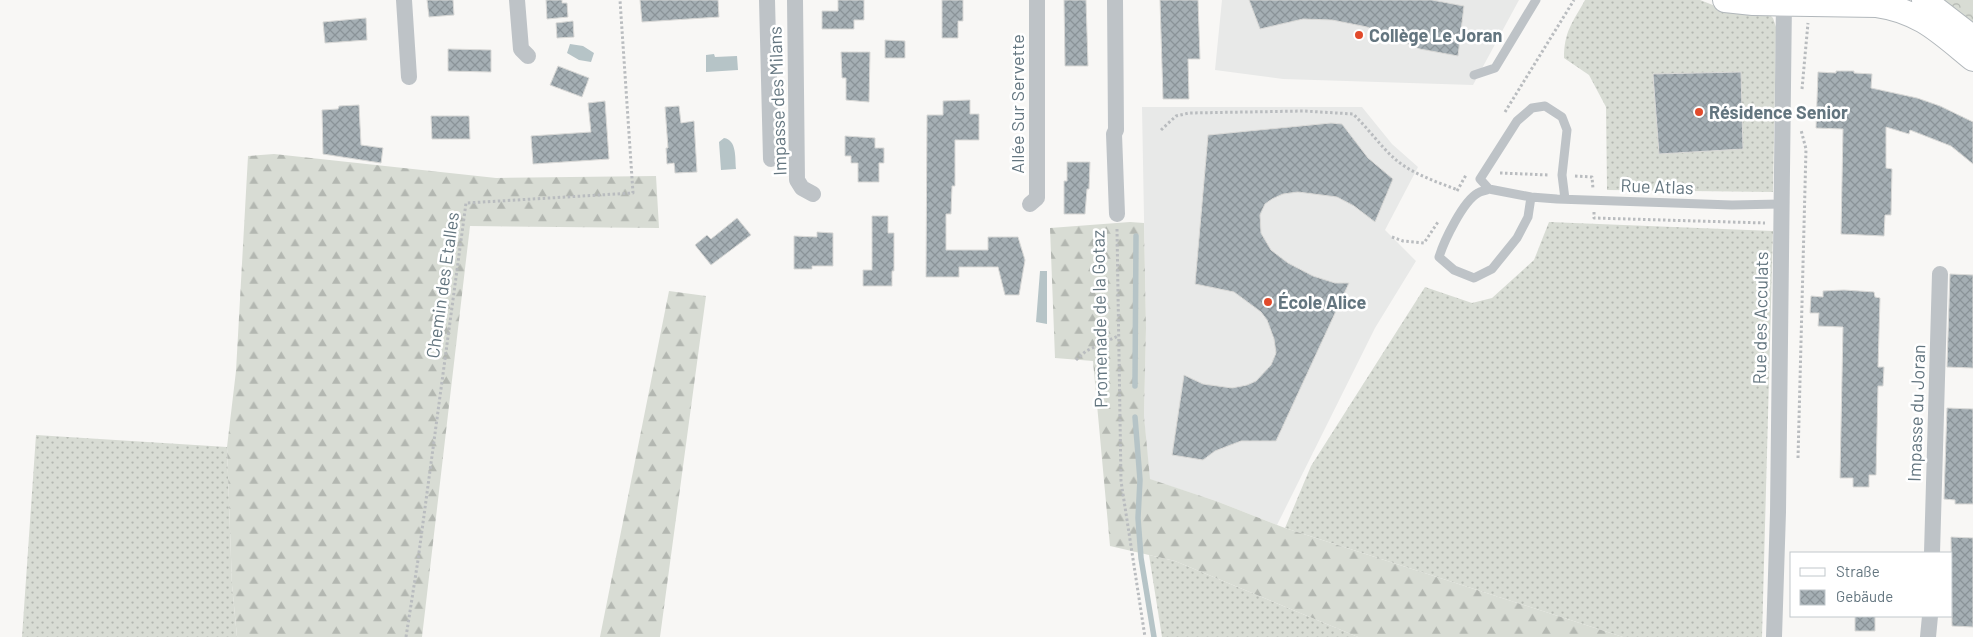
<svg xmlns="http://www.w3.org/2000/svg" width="1973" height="637" font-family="Barlow,sans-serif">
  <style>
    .built { fill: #e8e9e8 }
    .grass { fill: url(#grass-dots) }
    .forest { fill: url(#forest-firs) }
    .park { fill: url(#park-crowns) }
    .water { fill: #b6c4c7 }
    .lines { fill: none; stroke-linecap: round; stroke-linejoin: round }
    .stream { stroke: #b6c4c7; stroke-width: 5.5 }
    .building { fill: url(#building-cross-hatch); stroke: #d9d9d7 }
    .secondary-casing { stroke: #b1b7bb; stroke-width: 26 }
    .path { stroke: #b9bcbf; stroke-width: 3; stroke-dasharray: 2.5 2.5; stroke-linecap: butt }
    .lane { stroke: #bec3c7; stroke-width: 9 }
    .street { stroke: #bec3c7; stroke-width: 16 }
    .secondary { stroke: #fff; stroke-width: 24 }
    .poi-dot { fill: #e14a2b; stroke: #fff; stroke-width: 2 }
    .labels { text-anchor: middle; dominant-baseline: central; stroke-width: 5; stroke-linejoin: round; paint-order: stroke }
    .poi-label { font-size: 18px; font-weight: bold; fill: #63757f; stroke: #fff; text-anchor: start }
    .street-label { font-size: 18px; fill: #63757f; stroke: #fff }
  </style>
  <defs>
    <pattern id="grass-dots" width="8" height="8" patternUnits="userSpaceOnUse" patternTransform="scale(1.25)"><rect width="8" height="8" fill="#d8dcd4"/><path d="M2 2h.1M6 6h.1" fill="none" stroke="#b3b7b1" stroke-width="1.8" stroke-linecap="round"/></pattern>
    <pattern id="forest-firs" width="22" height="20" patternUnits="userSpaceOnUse" patternTransform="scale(1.25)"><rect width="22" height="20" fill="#d8dcd4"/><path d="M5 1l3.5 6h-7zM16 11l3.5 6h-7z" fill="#b3b7b1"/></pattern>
    <pattern id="park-crowns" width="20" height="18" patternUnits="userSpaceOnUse" patternTransform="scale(1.25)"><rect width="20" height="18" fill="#d8dcd4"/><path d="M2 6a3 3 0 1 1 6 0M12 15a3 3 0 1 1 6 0" fill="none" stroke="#b3b7b1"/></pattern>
    <pattern id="building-cross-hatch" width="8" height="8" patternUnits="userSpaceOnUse" patternTransform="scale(1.25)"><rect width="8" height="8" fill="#a5afb4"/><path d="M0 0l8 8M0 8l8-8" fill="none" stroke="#8a9398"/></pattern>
  </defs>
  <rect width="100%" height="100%" fill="#f8f7f5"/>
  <path class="built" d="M 1222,0 L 1519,0 L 1473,85 L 1283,79 L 1215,70 Z
    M 1142,107 L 1362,107 L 1392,144 L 1418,167 L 1385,230 L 1416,261 L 1375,328 L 1277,525 L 1216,501 L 1149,479 L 1144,416 L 1146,328 Z"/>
  <path class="grass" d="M 1585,0 L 1700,0 L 1723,9 L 1767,12 L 1773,18 L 1776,27 L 1773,192 L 1607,190 L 1606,107 L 1589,75 L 1564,58 C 1564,31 1573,22 1585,0 Z
    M 1549,222 L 1773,231 L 1762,637 L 1623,637 L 1285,528 L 1311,466 L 1425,287 L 1472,303 L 1492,298 L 1534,260 Z
    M 36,435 L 227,447 L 232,585 L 237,637 L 22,637 Z
    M 1149,555 L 1175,561 L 1358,637 L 1162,637 Z"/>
  <path class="forest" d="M 274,154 L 496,178 L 656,176 L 659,228 L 470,226 L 422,637 L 237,637 L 232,585 L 227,447 L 236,371 L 248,156 Z
    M 1130,222 L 1144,223 L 1146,328 L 1144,416 L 1150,479 L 1216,501 L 1285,528 L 1623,637 L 1358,637 L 1175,561 L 1110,546 L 1093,361 L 1055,358 L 1050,228 Z
    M 669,291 L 706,296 L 660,637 L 600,637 Z"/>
  <path class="park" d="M 1943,0 L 1973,0 L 1973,25 Z"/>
  <path class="water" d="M 570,44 L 583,46 L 594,53 L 591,62 L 579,60 L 567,53 Z
    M 714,54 L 715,57 L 737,56 L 738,70 L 706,72 L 706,55 Z
    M 724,138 C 737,140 735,158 736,169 L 721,170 L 719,142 Z
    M 1040,271 L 1047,271 L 1047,324 L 1036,322 Z"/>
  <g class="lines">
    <path class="stream" d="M 1135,386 L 1136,236
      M 1135,417 L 1140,480 L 1138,518 L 1141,558 L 1154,637"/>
  </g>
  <path class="building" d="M 427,0 L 453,0 L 454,15 L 429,17 Z
    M 546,0 L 562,0 L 562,3 L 567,3 L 568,17 L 547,19 Z
    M 640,0 L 718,0 L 719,17 L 642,22 Z
    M 838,0 L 864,0 L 864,20 L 854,20 L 854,29 L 822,29 L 822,11 L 838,11 Z
    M 942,0 L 963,0 L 963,21 L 958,21 L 958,38 L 942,38 Z
    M 1064,0 L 1086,0 L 1088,66 L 1065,66 Z
    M 1160,0 L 1198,0 L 1200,59 L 1188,59 L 1189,99 L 1163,99 Z
    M 1249,0 L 1432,0 L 1464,6 L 1458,56 L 1420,49 L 1367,27 L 1332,20 L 1303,19 L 1260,29 Z
    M 366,18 L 367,40 L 325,43 L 323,22 Z
    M 573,21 L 574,37 L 557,38 L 556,23 Z
    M 885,40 L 905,41 L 905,58 L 885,58 Z
    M 448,49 L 491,50 L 491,72 L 448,71 Z
    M 841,52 L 870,52 L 869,102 L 846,100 L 846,78 L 842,78 Z
    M 558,66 L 589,78 L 582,97 L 550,85 Z
    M 1836,71 L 1854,71 L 1854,73 L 1872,74 L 1871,88 L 1917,98 L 1940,106 L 1973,122 L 1973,164 L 1951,146 L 1910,130 L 1909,134 L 1886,127 L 1886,168 L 1892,169 L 1891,215 L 1885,215 L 1884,236 L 1841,234 L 1843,129 L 1816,128 L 1818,72 L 1836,73 Z
    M 1741,72 L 1743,149 L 1659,154 L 1653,74 Z
    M 970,100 L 970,114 L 979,114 L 979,140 L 955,140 L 955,186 L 952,186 L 951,214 L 946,214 L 946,250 L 988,250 L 988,237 L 1018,237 L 1025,260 L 1019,295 L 1005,295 L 998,267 L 959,267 L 959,277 L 926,277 L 927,115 L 943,115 L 943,101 Z
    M 605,101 L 609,159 L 533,164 L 531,136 L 591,132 L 588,103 Z
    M 359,105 L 361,145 L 383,148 L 381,163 L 323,154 L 322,110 L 338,109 L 339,106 Z
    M 679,106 L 681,123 L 694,121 L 697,172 L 675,173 L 674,163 L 667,164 L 666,148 L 668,148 L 665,107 Z
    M 431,116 L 469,116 L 470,139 L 432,139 Z
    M 1331,123 L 1342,124 L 1368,158 L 1393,179 L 1375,222 L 1354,206 L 1337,197 L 1298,192 L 1283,194 L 1272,199 L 1265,204 L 1260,215 L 1261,233 L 1271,250 L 1288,263 L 1313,276 L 1335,283 L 1349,283 L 1276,441 L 1241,441 L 1215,451 L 1203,460 L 1172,455 L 1184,375 L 1203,384 L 1232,388 L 1247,385 L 1256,381 L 1271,365 L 1276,353 L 1274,339 L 1267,320 L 1261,312 L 1234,292 L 1195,284 L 1208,135 Z
    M 845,136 L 875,138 L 875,148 L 884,148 L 884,163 L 879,163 L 879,182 L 858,182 L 858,163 L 851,163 L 851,156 L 845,156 Z
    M 1067,162 L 1090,162 L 1089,189 L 1087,189 L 1085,214 L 1064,214 L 1064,181 L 1067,181 Z
    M 872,216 L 888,216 L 888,233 L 894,233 L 894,271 L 892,271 L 892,286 L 863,286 L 863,270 L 872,270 Z
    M 737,218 L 751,235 L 711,265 L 695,245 L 707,235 L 711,239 Z
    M 817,232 L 833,233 L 833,266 L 812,266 L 812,269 L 794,269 L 794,236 L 817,237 Z
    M 1950,274 L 1973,275 L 1973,368 L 1947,367 Z
    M 1844,290 L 1874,292 L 1875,297 L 1880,298 L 1878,367 L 1884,367 L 1883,386 L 1878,386 L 1876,475 L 1869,475 L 1869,487 L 1853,487 L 1853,478 L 1840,478 L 1843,327 L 1818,326 L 1819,313 L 1810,313 L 1811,296 L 1823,297 L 1823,291 Z
    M 1947,408 L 1973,409 L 1973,504 L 1955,504 L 1955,500 L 1944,499 Z
    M 1951,537 L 1973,538 L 1973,627 L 1952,626 Z
    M 1855,616 L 1875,616 L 1875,631 L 1855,631 Z"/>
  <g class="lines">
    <defs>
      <path id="secondary" d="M 1725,0 L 1753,3 L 1877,5 C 1920,11 1941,33 1973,59
        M 1924,0 L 1973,38"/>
    </defs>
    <use href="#secondary" class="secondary-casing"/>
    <path class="path" d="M 1802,89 L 1808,23
      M 1505,112 L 1574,0
      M 1161,130 L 1176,116 L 1189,113 L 1304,111 L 1353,114 C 1368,128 1381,147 1395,159 C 1412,174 1437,182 1458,190
      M 1500,173 L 1549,175
      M 1575,176 L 1592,177 L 1593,189
      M 1457,191 L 1466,175
      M 1594,212 L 1594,218 L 1765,223
      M 1117,229 L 1121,481 L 1145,637
      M 1392,237 L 1403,241 L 1424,243 L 1438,222
      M 1076,360 L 1086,351 L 1118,336
      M 1798,458 L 1806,149 L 1801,130
      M 406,637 L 418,560 L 466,203 L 633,193 L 620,0"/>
    <path class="lane" d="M 1474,75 L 1495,68 L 1536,0
      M 1489,189 C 1485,191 1481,191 1478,193 C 1463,201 1444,241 1439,257 L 1454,270 L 1474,278 L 1492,269 L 1517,238 L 1528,217 L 1531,197
      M 1565,199 L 1562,175 L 1567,130 L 1562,117 L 1545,106 L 1532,108 L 1517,121 L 1480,179 L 1489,189 L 1531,197 L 1557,199 L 1732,205 L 1782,204"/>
    <path class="street" d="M 404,0 L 409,77
      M 517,0 L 521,49 L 528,56
      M 767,0 L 771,159
      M 795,0 L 797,180 L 802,188 L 813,194
      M 1115,0 L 1116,130 L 1114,134 L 1117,214
      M 1030,204 L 1037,198 L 1037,0
      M 1932,553 L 1940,274
      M 1774,637 L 1778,512 L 1784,0
      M 1928,637 L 1930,616"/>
    <use href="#secondary" class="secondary"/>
  </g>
  <g class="poi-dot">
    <circle cx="1359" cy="35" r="5"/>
    <circle cx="1699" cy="112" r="5"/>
    <circle cx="1268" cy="302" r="5"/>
  </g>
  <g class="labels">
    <g class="poi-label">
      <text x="1369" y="35">Collège Le Joran</text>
      <text x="1709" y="112">Résidence Senior</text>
      <text x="1278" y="302">École Alice</text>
    </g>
    <g class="street-label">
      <text transform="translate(777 101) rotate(-92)">Impasse des Milans</text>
      <text transform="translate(1017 104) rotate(-90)">Allée Sur Servette</text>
      <text transform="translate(1657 186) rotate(2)">Rue Atlas</text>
      <text transform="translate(442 285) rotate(-82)">Chemin des Etalles</text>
      <text transform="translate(1760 318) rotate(-89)">Rue des Acculats</text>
      <text transform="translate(1099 319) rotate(-91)">Promenade de la Gotaz</text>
      <text transform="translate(1916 413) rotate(-88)">Impasse du Joran</text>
    </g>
  </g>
  <rect x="1790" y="552" width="162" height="65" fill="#ffffff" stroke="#c1c8cc"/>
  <rect x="1800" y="568" width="25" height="8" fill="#ffffff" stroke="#c1c8cc"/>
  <text x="1836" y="577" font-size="15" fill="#63757f">Straße</text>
  <rect x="1800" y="590" width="25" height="15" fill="url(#building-cross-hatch)" stroke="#c1c8cc"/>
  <text x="1836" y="602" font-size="15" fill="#63757f">Gebäude</text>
</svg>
